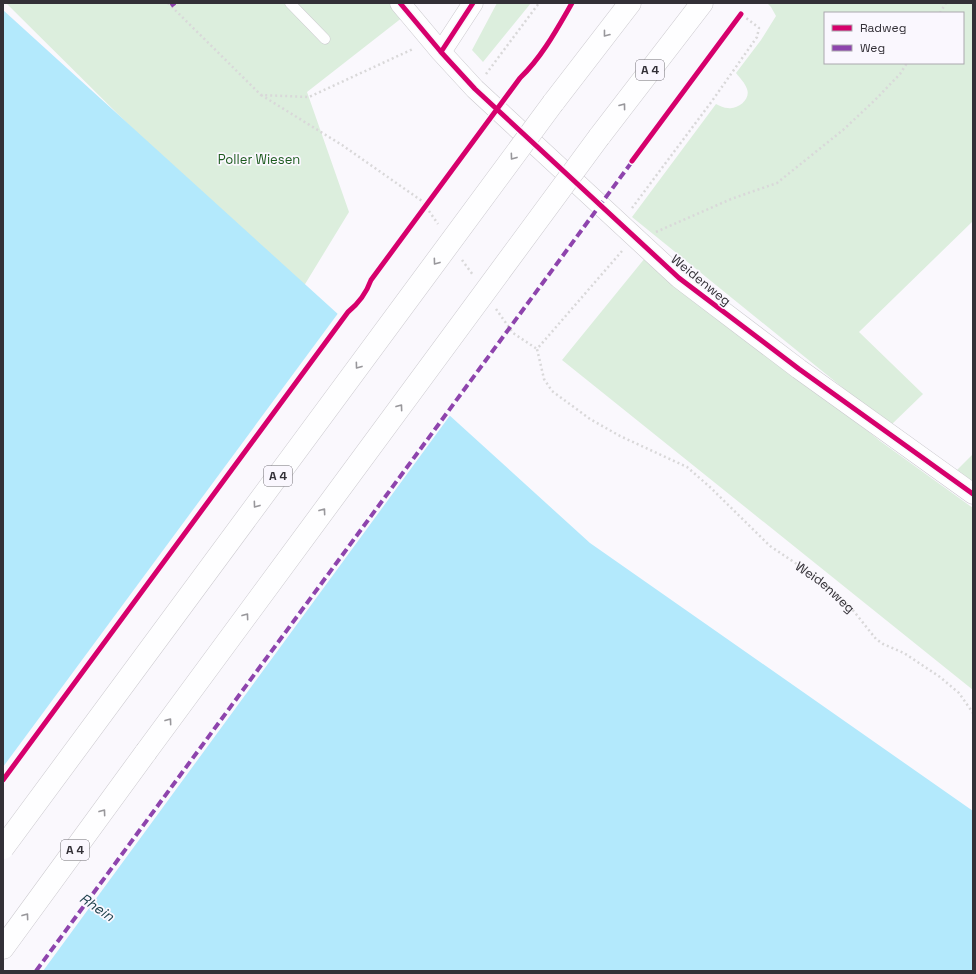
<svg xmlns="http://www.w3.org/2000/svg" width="976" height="974" font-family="'Space Grotesk',sans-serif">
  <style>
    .green { fill: #dceedd; fill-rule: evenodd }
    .water { fill: #b3e9fc }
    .pier { fill: #faf8fd }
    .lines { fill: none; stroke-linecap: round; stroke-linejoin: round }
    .service-casing { stroke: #cbc9ce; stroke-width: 11 }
    .minor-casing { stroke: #cbc9ce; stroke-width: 21 }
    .motorway-casing { stroke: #cbc9ce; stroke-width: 23 }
    .path { stroke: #d9d8d9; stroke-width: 2.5; stroke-dasharray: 2 3; stroke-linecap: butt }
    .service { stroke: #fefeff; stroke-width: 10 }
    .minor { stroke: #fefeff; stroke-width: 20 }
    .motorway { stroke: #fefeff; stroke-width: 22 }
    .motorway-bridge-casing { stroke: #cbc9ce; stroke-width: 23; stroke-linecap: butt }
    .motorway-bridge { stroke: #fefeff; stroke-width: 22 }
    .quiet { stroke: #8e44ad; stroke-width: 4; stroke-dasharray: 8 4; stroke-linecap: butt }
    .cycleway-casing { stroke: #faf7fe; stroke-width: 8 }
    .cycleway { stroke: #d6006c; stroke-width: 5 }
    .oneway { stroke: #98979b }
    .labels { text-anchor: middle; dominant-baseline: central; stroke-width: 3.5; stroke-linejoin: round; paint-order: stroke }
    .shield { fill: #faf7fe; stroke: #6f6c73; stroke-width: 1 }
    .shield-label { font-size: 12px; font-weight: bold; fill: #333037 }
    .park-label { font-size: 13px; fill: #1c5b1e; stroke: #faf7fe }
    .street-label { font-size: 13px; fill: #333037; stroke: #faf7fe }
    .water-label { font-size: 14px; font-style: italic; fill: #1c404b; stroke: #faf7fe }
  </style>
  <rect width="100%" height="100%" fill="#faf8fd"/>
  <path class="green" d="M 6,3 L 390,3 L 403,17 L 307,92 L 349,212 L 299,294 Z
    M 497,3 L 531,3 L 483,62 L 472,50 Z
    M 767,3 L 973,3 L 973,221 L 859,332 L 923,394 L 890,426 L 632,217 L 716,104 C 720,106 724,108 728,108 C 738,110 751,99 747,89 C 745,83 740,78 736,73 L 761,40 L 776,16 L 771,7 ZM 825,13 L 963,13 L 963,63 L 825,63 Z
    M 645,258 L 797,374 L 880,441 L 973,508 L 973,690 L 562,360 Z
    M 973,454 L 973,487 L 954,473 Z"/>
  <path class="water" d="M 3,10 L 590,543 L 973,811 L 973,971 L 3,971 Z"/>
  <path class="pier" d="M 339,312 L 451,414 L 43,971 L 3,971 L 3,767 Z"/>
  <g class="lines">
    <defs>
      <path id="service" d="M 290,3 L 325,39"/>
      <path id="minor" d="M 400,3 L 441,52 L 475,89 L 679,278 L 799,369 L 973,494
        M 441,52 L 473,3"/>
      <path id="motorway" d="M 553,103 L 630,3
        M 599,137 L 702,3
        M 3,948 L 146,752"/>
    </defs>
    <use href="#service" class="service-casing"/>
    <use href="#minor" class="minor-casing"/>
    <use href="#motorway" class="motorway-casing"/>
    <g class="path">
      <path d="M 168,3 L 261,95 L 309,97 L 413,49"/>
      <path d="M 940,13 L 946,3"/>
      <path d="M 486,74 L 539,3"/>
      <path d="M 261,95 L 342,145 L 422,201 L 438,224"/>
      <path d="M 632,208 L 712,101 L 757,37 L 759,28 L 741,14"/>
      <path d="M 656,232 L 731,199 L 777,183 L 843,130 L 875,100 L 900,74 L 907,63"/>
      <path id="s1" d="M 622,251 L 537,349 L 544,379 L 552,391 L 590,419 L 620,436 L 687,467 L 711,488 L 770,546 L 822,581 L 852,609 L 876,639 L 883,644 L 904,653 L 940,677 L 959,693 L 973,713"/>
      <path d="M 462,260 L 473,275"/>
      <path d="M 496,309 L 513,333 L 537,349"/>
    </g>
    <use href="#service" class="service"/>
    <use href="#minor" class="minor"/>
    <use href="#motorway" class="motorway"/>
    <defs>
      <path id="motorway-bridge" d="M 146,752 L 599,137
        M 3,848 L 553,103"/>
    </defs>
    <use href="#motorway-bridge" class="motorway-bridge-casing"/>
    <use href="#motorway-bridge" class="motorway-bridge"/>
    <path class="quiet" d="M 171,6 L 175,3
      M 36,971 L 634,159"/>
    <defs>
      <path id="cycleway" d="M 400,3 L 441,52 L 475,89 L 679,278 L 799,369 L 973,494
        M 441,52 L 473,3
        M 632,161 L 741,14
        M 3,780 L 348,312 C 359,303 366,294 371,280 L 520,78 C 542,57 557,29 572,3"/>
    </defs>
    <use href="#cycleway" class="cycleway-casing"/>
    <use href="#cycleway" class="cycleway"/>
  </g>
  <defs><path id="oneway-chevron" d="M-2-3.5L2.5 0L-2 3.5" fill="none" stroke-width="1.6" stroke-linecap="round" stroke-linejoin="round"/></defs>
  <g class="oneway">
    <use href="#oneway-chevron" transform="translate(606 34) rotate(128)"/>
    <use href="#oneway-chevron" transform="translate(623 106) rotate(-53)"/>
    <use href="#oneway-chevron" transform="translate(513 157) rotate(126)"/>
    <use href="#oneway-chevron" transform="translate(436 262) rotate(126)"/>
    <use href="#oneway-chevron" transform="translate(358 366) rotate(126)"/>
    <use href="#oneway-chevron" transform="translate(400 407) rotate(-54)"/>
    <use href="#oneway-chevron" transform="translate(256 505) rotate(126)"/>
    <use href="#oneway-chevron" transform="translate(323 511) rotate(-54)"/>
    <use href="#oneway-chevron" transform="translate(246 616) rotate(-54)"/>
    <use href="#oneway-chevron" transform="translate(169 721) rotate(-54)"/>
    <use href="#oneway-chevron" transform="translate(103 812) rotate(-54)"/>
    <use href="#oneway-chevron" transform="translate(26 916) rotate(-54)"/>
  </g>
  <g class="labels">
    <g class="shield">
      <rect x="636" y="60" width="28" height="20" rx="3"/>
      <rect x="264" y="466" width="28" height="20" rx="3"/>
      <rect x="61" y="840" width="28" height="20" rx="3"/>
    </g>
    <g class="shield-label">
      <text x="650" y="70">A 4</text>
      <text x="278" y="476">A 4</text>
      <text x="75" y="850">A 4</text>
    </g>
    <g class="park-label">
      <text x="259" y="159">Poller Wiesen</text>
    </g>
    <g class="street-label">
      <text transform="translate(701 280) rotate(39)">Weidenweg</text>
      <text stroke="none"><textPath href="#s1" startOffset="514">Weidenweg</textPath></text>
    </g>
    <g class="water-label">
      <text transform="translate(97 907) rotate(34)">Rhein</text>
    </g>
  </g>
  <rect width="976" height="974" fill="none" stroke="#333037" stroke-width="8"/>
  <rect x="824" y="12" width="140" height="52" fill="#faf7fe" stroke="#aaa7ae"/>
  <rect x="832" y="25" width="20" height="6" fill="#d6006c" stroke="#aaa7ae"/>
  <text x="860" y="32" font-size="12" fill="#333037">Radweg</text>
  <rect x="832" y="45" width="20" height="6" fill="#8e44ad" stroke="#aaa7ae"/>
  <text x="860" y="52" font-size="12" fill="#333037">Weg</text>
</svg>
